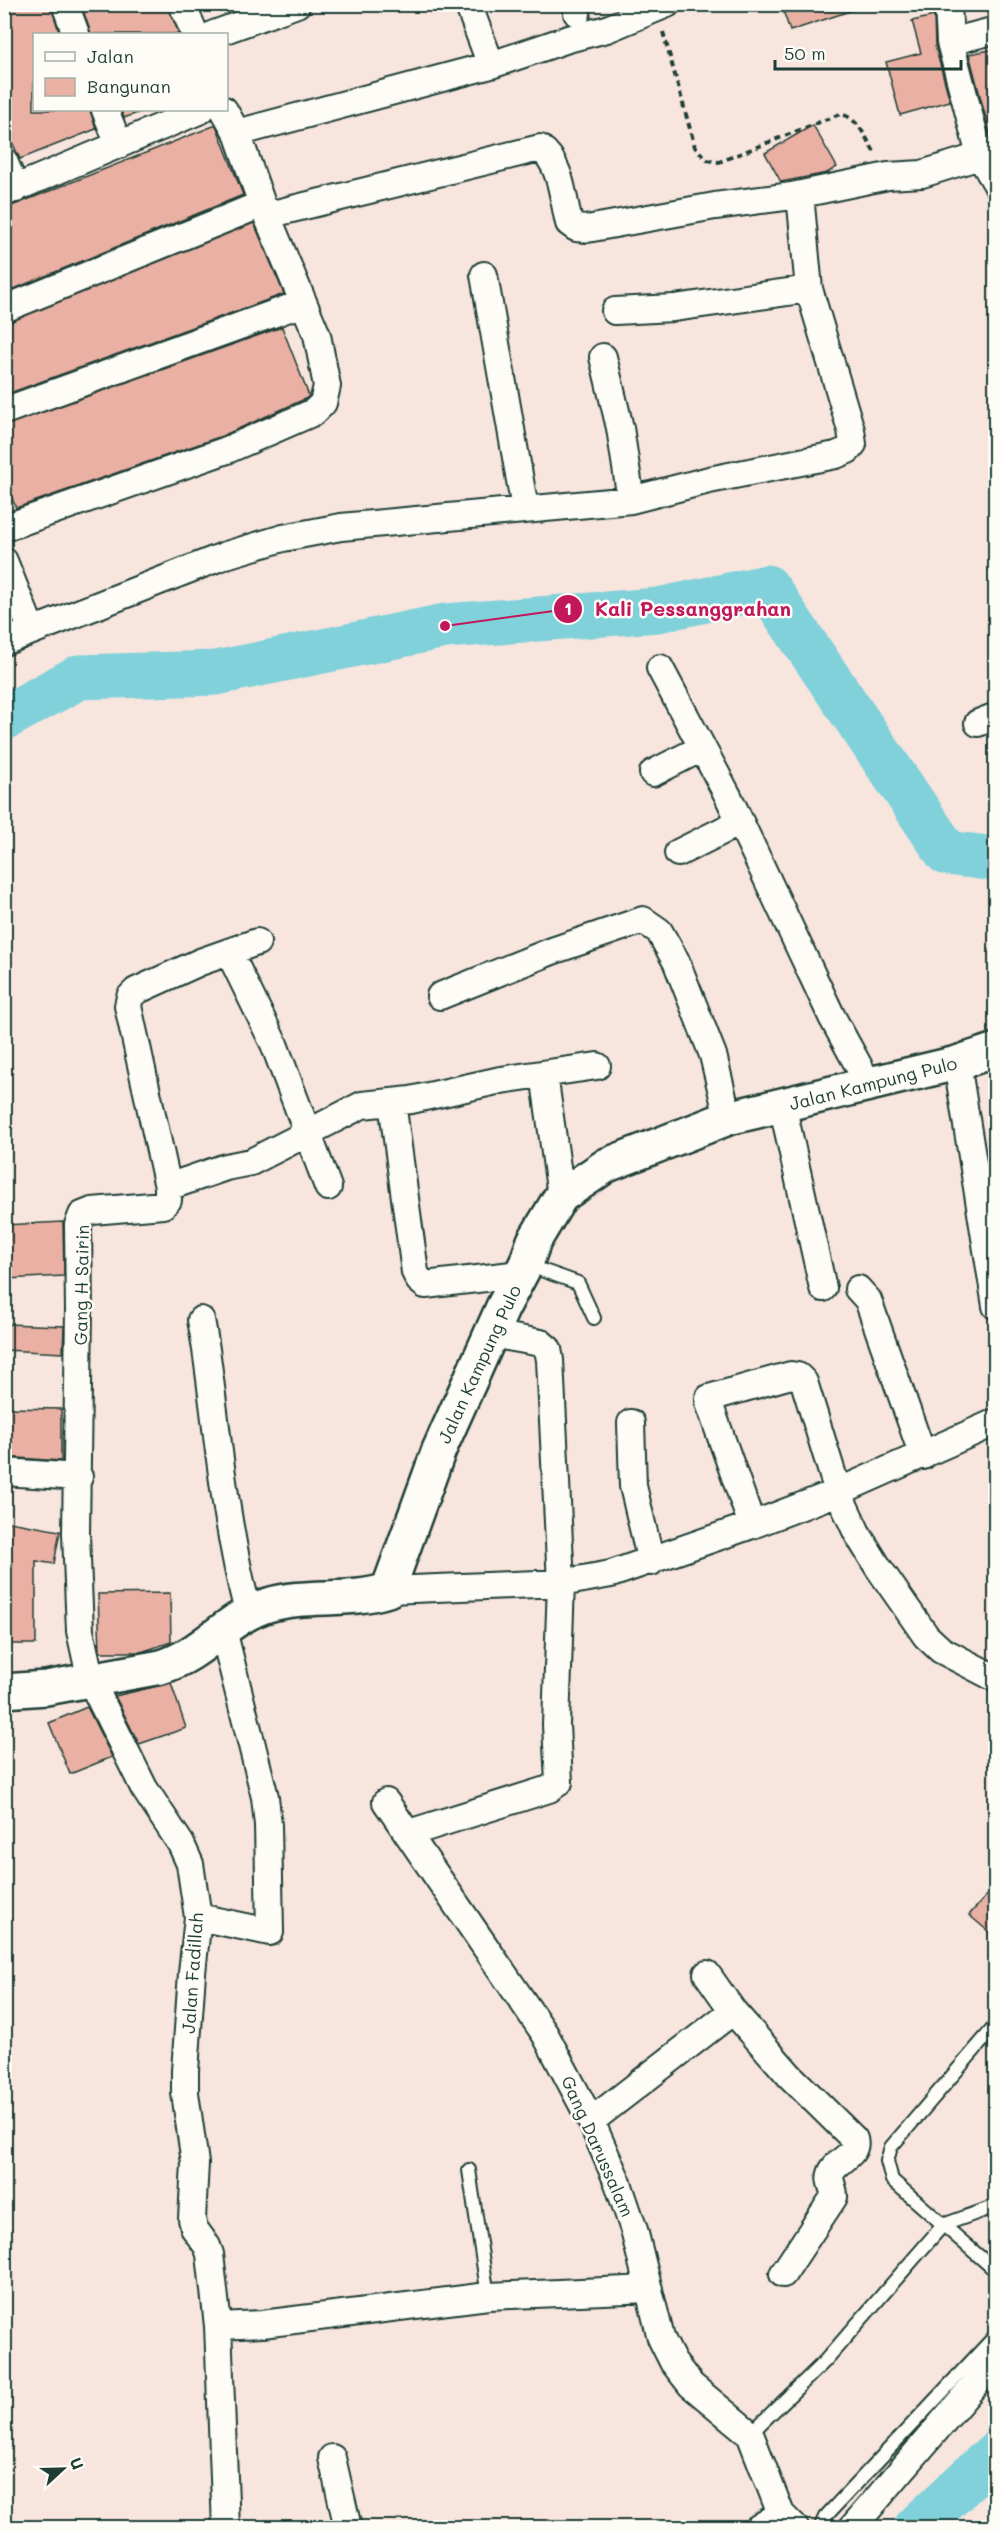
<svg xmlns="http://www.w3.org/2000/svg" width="1000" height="2532" font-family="Mali,sans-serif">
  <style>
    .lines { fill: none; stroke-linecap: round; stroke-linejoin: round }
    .river { stroke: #80d1da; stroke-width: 45 }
    .building { fill: #e9b0a3; stroke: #1f3d34; stroke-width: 1.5 }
    .lane-casing { stroke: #1f3d34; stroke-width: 16 }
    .street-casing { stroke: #1f3d34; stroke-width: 30 }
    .secondary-casing { stroke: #1f3d34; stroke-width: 38 }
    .path { stroke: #1f3d34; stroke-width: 4; stroke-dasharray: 6 4.5; stroke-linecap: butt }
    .lane { stroke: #fdfcf7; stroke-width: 12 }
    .street { stroke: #fdfcf7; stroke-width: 26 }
    .secondary { stroke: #fdfcf7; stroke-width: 33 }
    .labels { text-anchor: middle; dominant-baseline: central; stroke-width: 5; stroke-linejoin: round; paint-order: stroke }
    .street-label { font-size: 18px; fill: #1f3d34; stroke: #fdfcf7 }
    .leader { fill: none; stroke: #c2185b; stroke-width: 2 }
    .callout-dot { fill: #c2185b; stroke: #fdfcf7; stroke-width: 2 }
    .mark-label { font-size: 18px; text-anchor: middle; font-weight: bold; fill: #fff }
    .callout-label { font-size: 20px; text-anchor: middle; font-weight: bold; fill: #c2185b; stroke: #fdfcf7; stroke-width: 5; stroke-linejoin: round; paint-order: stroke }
  </style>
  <rect width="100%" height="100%" fill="#f7e5de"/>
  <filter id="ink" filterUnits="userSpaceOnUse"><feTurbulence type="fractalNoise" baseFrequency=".0167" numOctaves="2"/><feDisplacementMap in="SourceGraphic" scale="12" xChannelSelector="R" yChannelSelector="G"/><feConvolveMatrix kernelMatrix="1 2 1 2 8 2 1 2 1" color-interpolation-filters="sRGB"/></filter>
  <g filter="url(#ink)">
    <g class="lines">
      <path class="river" d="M 4,718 L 79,677 L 216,673 L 445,626 L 658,610 L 767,587 L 947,853 L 996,859
        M 916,2528 L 996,2453"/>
    </g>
    <path class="building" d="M 4,4 L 50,4 L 60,34 L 34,34 L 34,110 L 90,110 L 96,129 L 20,159 L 4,125 Z
      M 81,4 L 167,4 L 179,34 L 91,34 Z
      M 781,4 L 858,4 L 859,8 L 790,31 Z
      M 934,16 L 935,46 L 950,101 L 900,115 L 886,62 L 921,53 L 912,21 Z
      M 996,49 L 996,141 L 992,141 L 969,54 Z
      M 121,110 L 143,110 L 143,111 L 124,118 Z
      M 216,125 L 243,195 L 4,293 L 4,209 Z
      M 813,125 L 837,167 L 827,173 L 781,182 L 765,153 Z
      M 254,223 L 284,294 L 4,395 L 4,324 Z
      M 282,327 L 309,396 L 305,399 L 222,436 L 16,508 L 4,478 L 4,426 Z
      M 63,1222 L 64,1276 L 6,1279 L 4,1225 Z
      M 4,1324 L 64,1326 L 63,1353 L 4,1350 Z
      M 4,1408 L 61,1409 L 61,1461 L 4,1457 Z
      M 4,1521 L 60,1531 L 54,1564 L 36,1561 L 36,1644 L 4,1644 Z
      M 170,1593 L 171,1642 L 141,1652 L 100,1652 L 98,1594 Z
      M 171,1683 L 186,1728 L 139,1744 L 115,1696 Z
      M 87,1707 L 112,1757 L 70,1774 L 49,1723 Z
      M 996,1885 L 996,1938 L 969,1915 Z"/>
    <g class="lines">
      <defs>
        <path id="lane" d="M 527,1265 L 578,1283 L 594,1318
          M 996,2025 L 891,2147 L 887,2161 L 892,2180 L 996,2271
          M 469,2170 L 488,2296
          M 750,2434 L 825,2361 L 943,2225 L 996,2206
          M 820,2528 L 825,2517 L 996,2335"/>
        <path id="street" d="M 65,4 L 76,34
          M 182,4 L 195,34
          M 468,4 L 491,65
          M 577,4 L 577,13
          M 948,4 L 950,42 L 980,156 L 996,183
          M 214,34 L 297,4
          M 950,42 L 996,30
          M 105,110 L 119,145
          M 237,133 L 491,65 L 568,39 L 607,29 L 667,4
          M 4,161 L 16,189
          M 4,193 L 201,110
          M 268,215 L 540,148 C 561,162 563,199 569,223 L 576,228 L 587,229 L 715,206 L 792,196 L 888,176 L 922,174 L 980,156
          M 484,275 L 525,509
          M 4,309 L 262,204
          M 615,311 L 674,308 L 809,289
          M 603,357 L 620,428 L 631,500
          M 4,411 L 303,303
          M 4,528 L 227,450 L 314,412 L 323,403 L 327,386 L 317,335 L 262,204 L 237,133 L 224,110
          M 4,561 L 32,631
          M 4,642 L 226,555 L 283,538 L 341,527 L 631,500 L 709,480 L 836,455 L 848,450 L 853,444 L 851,430 L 809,289 L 800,195
          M 660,668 L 728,796 L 832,1017 L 869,1085
          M 978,723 L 996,716
          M 653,773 L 702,748
          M 678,853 L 740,822
          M 229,952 L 274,1044 L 328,1187
          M 440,996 L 552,951 L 643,920 L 659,931 L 676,961 L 713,1055 L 728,1118
          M 957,1063 L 996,1306
          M 544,1074 L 561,1196
          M 392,1102 L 415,1272 L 419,1280 L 425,1285 L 521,1274
          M 782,1104 L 823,1288
          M 168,1187 L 226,1167 L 251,1162 L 362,1105 L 411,1100 L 501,1080 L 597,1066
          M 858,1289 L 868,1300 L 923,1456
          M 201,1320 C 207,1350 210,1380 214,1411 C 222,1479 231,1546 248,1612
          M 631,1423 L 633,1486 L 651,1562
          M 4,1472 L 79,1477
          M 752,1525 L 709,1403 L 709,1398 L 791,1375 L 798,1376 L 804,1382 L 838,1492 L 857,1533 L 878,1567 L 926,1636 L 941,1650 L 993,1677
          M 388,1590 L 561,1583 L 611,1574 L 752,1525 L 838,1492 L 996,1422
          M 386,1802 L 545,2034 L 591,2121 L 618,2183 L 634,2230 L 661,2338 L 673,2362 L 691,2385 L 750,2434 L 781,2514 L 795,2528
          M 409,1833 L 549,1789 L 559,1782 L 556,1725 L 561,1583 L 550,1360 L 548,1349 L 541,1343 L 491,1334
          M 198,1917 L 270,1932 L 268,1825 L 265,1797 L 223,1630
          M 707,1974 L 733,2011
          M 591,2121 L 733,2011 L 790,2076 L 854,2139 C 859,2156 835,2160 831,2174 C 828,2181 835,2189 834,2197 L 783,2274
          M 218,2326 L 210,2254 L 207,2246 L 194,2228 L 192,2219 L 195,2163 L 185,2093 L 185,2071 L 192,1973 L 198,1917 L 190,1864 L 181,1844 L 144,1788 L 91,1681 L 80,1631 L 76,1534 L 79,1310 L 78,1225 L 82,1215 L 92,1211 L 163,1205 L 168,1200 L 168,1187 L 128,1006 L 130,997 L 136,991 L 200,962 L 257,942
          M 332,2458 L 348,2528
          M 226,2528 L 218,2326 L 262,2324 L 488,2296 L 649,2289
          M 758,2528 L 781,2514
          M 852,2528 L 996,2360"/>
        <path id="secondary" d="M 4,1691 L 46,1688 L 161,1667 C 204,1654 227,1617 268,1605 C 307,1593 348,1603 388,1590 L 439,1450 L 503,1307 L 526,1264 L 534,1241 L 561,1196 L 607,1165 L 728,1118 L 957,1063 L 996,1050"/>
      </defs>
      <use href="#lane" class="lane-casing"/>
      <use href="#street" class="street-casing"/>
      <use href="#secondary" class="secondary-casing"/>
      <path class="path" d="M 663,32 L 695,147 L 707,160 L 719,162 L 840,114 C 859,118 866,139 876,155"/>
      <use href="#lane" class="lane"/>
      <use href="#street" class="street"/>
      <use href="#secondary" class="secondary"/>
    </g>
  </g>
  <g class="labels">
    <g class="street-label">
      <text transform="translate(873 1083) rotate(-14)">Jalan Kampung Pulo</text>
      <text transform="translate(81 1285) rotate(-89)">Gang H Sairin</text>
      <text transform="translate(479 1364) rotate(-65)">Jalan Kampung Pulo</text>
      <text transform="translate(192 1973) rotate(-86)">Jalan Fadillah</text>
      <text transform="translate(598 2146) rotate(66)">Gang Darussalam</text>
    </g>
  </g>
  <path class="leader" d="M445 626L568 609"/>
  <g class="callout-dot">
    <circle cx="445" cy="626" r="6"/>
    <circle cx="568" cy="609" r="15"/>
  </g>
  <g class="mark-label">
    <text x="568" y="615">1</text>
  </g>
  <g class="callout-label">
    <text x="693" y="616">Kali Pessanggrahan</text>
  </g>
  <rect width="1000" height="2532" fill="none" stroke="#fdfcf7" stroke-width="24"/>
  <rect x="12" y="12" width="976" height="2508" fill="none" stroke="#1f3d34" stroke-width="2" filter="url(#ink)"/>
  <rect x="33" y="33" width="195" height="78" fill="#fdfcf7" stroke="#a4b0a9" stroke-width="1.5"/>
  <rect x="45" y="52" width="30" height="9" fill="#fdfcf7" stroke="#a4b0a9" stroke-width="1.5"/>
  <text x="87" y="63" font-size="18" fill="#1f3d34">Jalan</text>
  <rect x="45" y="78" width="30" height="18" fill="#e9b0a3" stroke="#a4b0a9" stroke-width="1.5"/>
  <text x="87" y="93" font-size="18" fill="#1f3d34">Bangunan</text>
  <g transform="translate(63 2469) rotate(68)" stroke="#fdfcf7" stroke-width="4.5" paint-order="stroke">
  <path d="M0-4.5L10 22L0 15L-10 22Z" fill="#1f3d34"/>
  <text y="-9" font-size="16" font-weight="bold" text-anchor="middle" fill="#1f3d34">U</text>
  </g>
  <path d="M775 60v9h186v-9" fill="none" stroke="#1f3d34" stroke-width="3"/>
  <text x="784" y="60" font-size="18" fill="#1f3d34" stroke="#fdfcf7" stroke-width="4.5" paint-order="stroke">50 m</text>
</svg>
